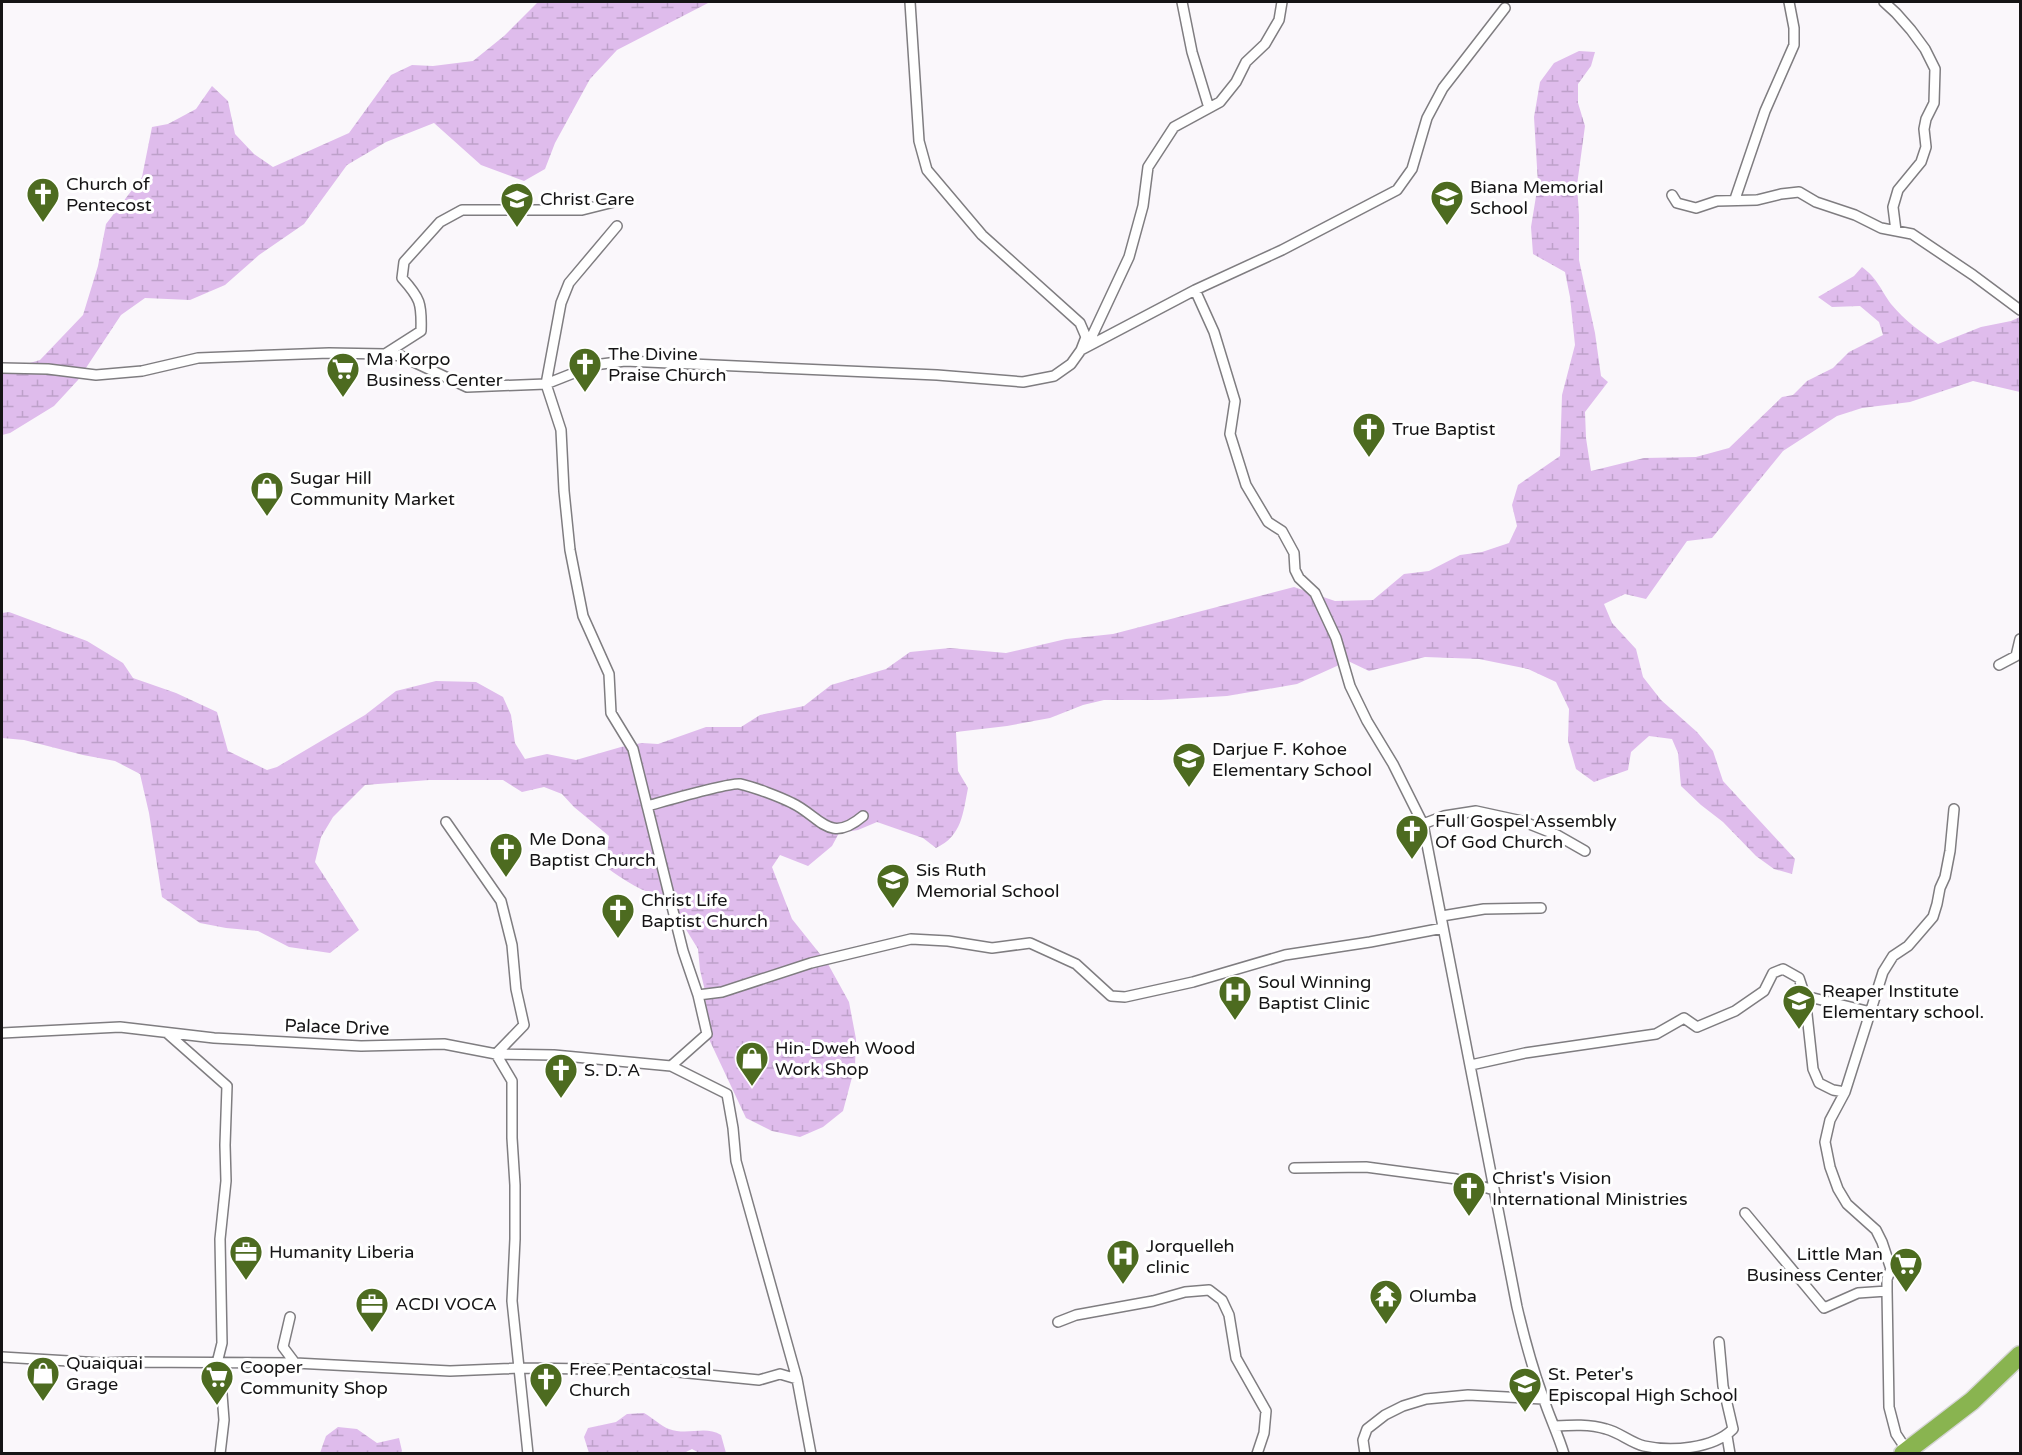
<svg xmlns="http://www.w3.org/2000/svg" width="2022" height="1455" font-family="'Varela Round',sans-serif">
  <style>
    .wetland { fill: url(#wetland-marsh) }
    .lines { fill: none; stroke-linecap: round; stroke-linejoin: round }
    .street-casing { stroke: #7f7d80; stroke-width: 12 }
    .highway-casing { stroke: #d5d5d5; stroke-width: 21 }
    .street { stroke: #fff; stroke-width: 9 }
    .highway { stroke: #89b450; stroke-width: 18 }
    .labels { text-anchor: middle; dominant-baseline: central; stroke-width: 6; stroke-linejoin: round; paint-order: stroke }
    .poi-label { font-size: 18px; fill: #151415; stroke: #fff; text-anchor: start }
    .street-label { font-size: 18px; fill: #151415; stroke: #fff }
  </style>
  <defs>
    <pattern id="wetland-marsh" width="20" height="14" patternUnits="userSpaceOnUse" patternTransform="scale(1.5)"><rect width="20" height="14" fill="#dfbcec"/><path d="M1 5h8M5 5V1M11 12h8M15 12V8" fill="none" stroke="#bea1ca"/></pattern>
  </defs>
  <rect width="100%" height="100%" fill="#faf7fb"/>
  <path class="wetland" d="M 538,2 L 710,2 L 617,50 L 590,79 L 555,143 L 545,169 L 524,181 L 481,165 L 434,123 L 386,142 L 347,165 L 304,224 L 259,255 L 225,285 L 190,300 L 145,298 L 121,315 L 78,380 L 54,406 L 10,433 L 2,435 L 2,364 L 13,368 L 40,360 L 83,315 L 98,266 L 106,224 L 142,177 L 152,127 L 168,124 L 196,109 L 212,86 L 228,101 L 235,134 L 254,154 L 273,167 L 349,133 L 391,75 L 412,65 L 433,66 L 473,61 L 504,36 Z
    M 1579,51 L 1595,52 L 1591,66 L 1578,84 L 1578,103 L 1585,126 L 1577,185 L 1579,215 L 1579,260 L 1595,333 L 1601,376 L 1608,382 L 1585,412 L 1586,438 L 1591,471 L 1644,458 L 1696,457 L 1729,448 L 1782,397 L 1793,395 L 1807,381 L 1833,368 L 1849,352 L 1883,335 L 1879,322 L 1860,306 L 1832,307 L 1818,297 L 1854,276 L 1862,267 C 1878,279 1880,289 1891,304 C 1905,321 1921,332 1938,344 L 1981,327 L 2011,321 L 2020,317 L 2020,392 L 1973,381 L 1910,402 L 1862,408 L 1837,416 L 1783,451 L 1712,538 L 1687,541 L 1646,599 L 1625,594 L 1604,604 L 1612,623 L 1636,649 L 1643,677 L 1661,700 L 1697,732 L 1713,751 L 1723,781 L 1795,859 L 1792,874 L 1774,869 L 1756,856 L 1723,822 L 1701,805 L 1681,786 L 1678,753 L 1672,739 L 1649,736 L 1631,752 L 1628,770 L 1594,782 L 1576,769 L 1568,741 L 1569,709 L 1556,682 L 1528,669 L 1479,659 L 1425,657 L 1369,671 L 1348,661 L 1297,684 L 1227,696 L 1160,700 L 1104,700 L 1083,705 L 1050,718 L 1007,726 L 956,732 L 958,771 L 968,788 C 963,813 962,836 936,848 L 923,838 L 877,822 L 858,830 L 839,833 L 832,846 L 808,866 L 780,855 L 772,867 L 792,919 L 828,964 L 849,1002 L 856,1039 L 855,1066 L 843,1111 L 823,1127 L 800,1137 L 772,1131 L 746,1118 L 708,1037 L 704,1014 L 706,995 L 700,970 L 698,949 L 666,897 C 643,893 625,881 606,867 L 609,836 L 574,807 L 562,794 L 544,787 L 522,792 L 503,780 L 429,780 L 365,785 L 333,817 L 321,837 L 315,862 L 359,930 L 330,953 L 289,947 L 258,931 L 226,928 L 200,923 L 162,897 L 149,813 L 140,774 L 115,761 L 83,755 L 24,740 L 2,738 L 2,613 L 9,612 L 87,641 L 123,663 L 133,678 L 176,693 L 217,712 L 228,751 L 267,770 L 277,767 L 365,715 L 396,691 L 436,681 L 476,682 L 503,697 L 511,715 L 515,743 L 525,759 L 547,754 L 576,760 L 621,747 L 642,743 L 658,744 L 706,727 L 741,727 L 760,715 L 804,706 L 831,685 L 886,669 L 910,652 L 950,648 L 1006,653 L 1066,639 L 1113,634 L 1294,587 L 1335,601 L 1373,600 L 1404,574 L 1429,571 L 1460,555 L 1482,552 L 1509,543 L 1517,526 L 1512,505 L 1518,485 L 1560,456 L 1562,395 L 1575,345 L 1570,297 L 1565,272 L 1533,254 L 1531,227 L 1538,184 L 1534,117 L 1540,82 L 1554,63 Z
    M 644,1413 C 653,1418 661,1426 669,1429 C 688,1436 705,1425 721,1435 L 726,1453 L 699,1453 L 692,1449 L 682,1454 L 589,1453 L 584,1437 L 588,1428 L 616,1422 L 627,1414 Z
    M 338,1427 L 357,1429 L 377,1443 L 399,1438 L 402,1451 L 400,1454 L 320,1453 L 326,1436 Z"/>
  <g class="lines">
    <defs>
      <path id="street" d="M 910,2 L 919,141 L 927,170 L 982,235 L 1080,323 L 1086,337
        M 1182,2 L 1192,52 L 1209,108
        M 1884,2 L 1896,13 L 1911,30 L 1925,49 L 1935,69 L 1934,103 L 1926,119 L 1924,129 L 1926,147 L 1921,162 L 1898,190 L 1893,207 L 1896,231
        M 1672,195 L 1677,203 L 1696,208 L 1717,201 L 1757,200 L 1781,194 L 1799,192 L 1816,202 L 1855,215 L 1881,228 L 1912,234 L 1973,275 L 2020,310
        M 1735,199 L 1765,111 L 1794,45 L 1794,28 L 1789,2
        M 617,226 L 569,283 L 561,303 L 546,384 L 561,430 L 564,491 L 570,550 L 583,616 L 609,674 L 611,713 L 633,749 L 683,951 L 698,995 L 707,1034 L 671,1066 L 727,1094 L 733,1128 L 736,1161 L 797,1379 L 811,1454
        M 1195,290 L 1214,332 L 1235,401 L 1230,434 L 1246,485 L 1268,522 L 1282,531 L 1294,553 L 1295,570 L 1299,578 L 1315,593 L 1336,638 L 1350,686 L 1367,721 L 1393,764 L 1423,824 L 1517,1307 C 1524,1337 1532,1367 1543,1397 C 1549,1416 1558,1434 1564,1454
        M 1081,350 L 1086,337 L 1092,336 L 1129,257 L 1143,206 L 1148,167 L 1174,127 L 1220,102 L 1236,82 L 1246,62 L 1265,44 L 1279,20 L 1282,2
        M 385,354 L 421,331 C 422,303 420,298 402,278 L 404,262 L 440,222 L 462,210 L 582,210 L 614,202
        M 2,368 L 48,369 L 96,375 L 142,371 L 198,358 L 329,353 L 385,354 L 401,356 L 467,387 L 546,384 L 594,365 L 625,361 L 937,375 L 1023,382 L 1054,376 L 1071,364 L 1081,350 L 1195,290 L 1282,250 L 1397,190 L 1412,169 L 1427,118 L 1443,88 L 1505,8
        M 1999,665 L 2016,656 L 2020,639
        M 647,806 C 662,802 730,782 740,784 C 754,787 780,797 792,803 C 820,816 829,845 863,816
        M 446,822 L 501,901 L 512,945 L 516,989 L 524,1025 L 496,1054 L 512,1081 L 512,1138 L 515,1185 L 515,1239 L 512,1301 L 528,1454
        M 1423,824 L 1444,816 L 1476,811 L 1522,821 L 1557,835 L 1585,851
        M 1442,916 L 1484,909 L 1541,908
        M 698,995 L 722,992 L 811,963 L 911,939 L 948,941 L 992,948 L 1030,943 L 1076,964 L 1111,996 L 1125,997 L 1193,982 L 1285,955 L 1370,942 L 1443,928
        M 1805,996 L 1871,1012
        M 2,1033 L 120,1027 L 214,1038 L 361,1046 L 444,1044 L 496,1054 L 554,1055 L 671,1066
        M 167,1033 L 227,1086 L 225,1145 L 226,1181 L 220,1239 L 222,1343 L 217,1363 L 221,1381 L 224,1420 L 220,1454
        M 1471,1065 L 1525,1053 L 1656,1034 L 1684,1018 L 1697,1027 L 1735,1011 L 1764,991 L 1773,973 L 1783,969 L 1799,978 L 1805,996 L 1813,1069 L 1819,1083 L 1833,1090 L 1845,1092
        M 1294,1168 L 1366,1167 L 1456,1179 L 1494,1190
        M 1745,1213 L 1824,1308 L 1858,1293 L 1887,1291 L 1889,1407 L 1896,1434 L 1908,1452
        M 1887,1291 L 1887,1279 L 1891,1269 L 1882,1242 L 1876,1230 L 1847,1204 L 1838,1189 L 1830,1167 L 1825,1142 L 1830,1120 L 1845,1092 L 1883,972 L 1893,956 L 1908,946 L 1933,917 L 1937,904 L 1940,888 L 1945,877 L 1950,851 L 1954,809
        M 290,1317 L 283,1347 L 295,1363
        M 1058,1322 L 1076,1315 L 1153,1301 L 1185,1292 L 1209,1290 L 1222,1300 L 1229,1315 L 1236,1358 L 1266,1411 L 1264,1433 L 1257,1454
        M 2,1357 L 102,1363 L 129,1362 L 295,1363 L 450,1371 L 519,1368 L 658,1370 L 759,1380 L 780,1374 L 797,1379
        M 1555,1426 C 1572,1425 1590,1424 1606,1429 C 1619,1432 1631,1443 1644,1446 C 1671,1452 1713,1449 1733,1429 L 1723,1386 L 1719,1342
        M 1727,1436 L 1730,1454
        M 1365,1454 L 1363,1440 L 1367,1429 L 1385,1415 L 1403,1406 L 1426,1399 L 1468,1395 L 1543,1399"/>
      <path id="highway" d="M 1903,1454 L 1972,1401 L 2020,1355"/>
    </defs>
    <use href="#street" class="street-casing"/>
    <use href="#highway" class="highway-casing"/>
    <use href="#street" class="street"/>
    <use href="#highway" class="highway"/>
  </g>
  <defs>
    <symbol id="church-pin" viewBox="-11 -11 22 30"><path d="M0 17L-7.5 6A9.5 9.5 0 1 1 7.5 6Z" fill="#4d6b20" stroke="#fff"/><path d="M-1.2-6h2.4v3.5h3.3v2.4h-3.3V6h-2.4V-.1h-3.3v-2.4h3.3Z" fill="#fff"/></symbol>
    <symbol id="school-pin" viewBox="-11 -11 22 30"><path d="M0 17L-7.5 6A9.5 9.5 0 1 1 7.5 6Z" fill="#4d6b20" stroke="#fff"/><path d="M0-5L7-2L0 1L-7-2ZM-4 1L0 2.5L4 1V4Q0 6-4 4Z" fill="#fff"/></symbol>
    <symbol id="supermarket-pin" viewBox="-11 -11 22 30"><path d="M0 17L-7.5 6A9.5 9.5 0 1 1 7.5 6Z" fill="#4d6b20" stroke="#fff"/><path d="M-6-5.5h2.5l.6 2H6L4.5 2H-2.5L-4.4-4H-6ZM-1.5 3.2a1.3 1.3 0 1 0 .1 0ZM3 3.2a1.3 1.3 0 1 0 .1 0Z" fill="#fff"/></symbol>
    <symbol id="shop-pin" viewBox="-11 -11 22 30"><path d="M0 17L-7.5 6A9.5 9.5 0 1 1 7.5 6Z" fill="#4d6b20" stroke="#fff"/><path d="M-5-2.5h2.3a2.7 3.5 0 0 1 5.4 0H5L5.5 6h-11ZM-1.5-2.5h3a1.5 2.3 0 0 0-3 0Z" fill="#fff"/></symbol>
    <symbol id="hospital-pin" viewBox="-11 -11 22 30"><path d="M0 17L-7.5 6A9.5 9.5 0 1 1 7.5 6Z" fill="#4d6b20" stroke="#fff"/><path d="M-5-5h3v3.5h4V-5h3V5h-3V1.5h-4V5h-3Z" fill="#fff"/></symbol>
    <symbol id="office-pin" viewBox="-11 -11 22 30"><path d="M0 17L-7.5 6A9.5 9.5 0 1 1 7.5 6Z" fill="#4d6b20" stroke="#fff"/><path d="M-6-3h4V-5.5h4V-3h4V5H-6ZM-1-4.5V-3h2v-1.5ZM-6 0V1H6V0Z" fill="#fff"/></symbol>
    <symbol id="temple-pin" viewBox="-11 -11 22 30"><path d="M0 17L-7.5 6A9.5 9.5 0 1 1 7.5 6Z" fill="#4d6b20" stroke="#fff"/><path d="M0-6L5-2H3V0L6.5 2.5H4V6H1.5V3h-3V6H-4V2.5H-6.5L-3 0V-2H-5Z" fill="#fff"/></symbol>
  </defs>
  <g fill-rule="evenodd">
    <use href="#church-pin" x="24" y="175" width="38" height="52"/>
    <use href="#school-pin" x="1428" y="178" width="38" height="52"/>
    <use href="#school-pin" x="498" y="180" width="38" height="52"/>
    <use href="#church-pin" x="566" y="345" width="38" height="52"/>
    <use href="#supermarket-pin" x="324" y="350" width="38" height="52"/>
    <use href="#church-pin" x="1350" y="410" width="38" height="52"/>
    <use href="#shop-pin" x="248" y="469" width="38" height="52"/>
    <use href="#school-pin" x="1170" y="740" width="38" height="52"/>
    <use href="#church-pin" x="1393" y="812" width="38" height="52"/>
    <use href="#church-pin" x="487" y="830" width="38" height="52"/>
    <use href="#school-pin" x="874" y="861" width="38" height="52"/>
    <use href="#church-pin" x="599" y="891" width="38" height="52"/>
    <use href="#hospital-pin" x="1216" y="973" width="38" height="52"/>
    <use href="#school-pin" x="1780" y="982" width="38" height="52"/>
    <use href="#shop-pin" x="733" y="1039" width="38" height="52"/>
    <use href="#church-pin" x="542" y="1051" width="38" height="52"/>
    <use href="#church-pin" x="1450" y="1169" width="38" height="52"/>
    <use href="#office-pin" x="227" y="1233" width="38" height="52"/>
    <use href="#hospital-pin" x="1104" y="1237" width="38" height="52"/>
    <use href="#supermarket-pin" x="1887" y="1245" width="38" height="52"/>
    <use href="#temple-pin" x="1367" y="1277" width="38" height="52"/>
    <use href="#office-pin" x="353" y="1285" width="38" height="52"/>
    <use href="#shop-pin" x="24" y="1354" width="38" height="52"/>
    <use href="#supermarket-pin" x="198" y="1358" width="38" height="52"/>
    <use href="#church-pin" x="527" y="1360" width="38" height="52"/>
    <use href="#school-pin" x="1506" y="1365" width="38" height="52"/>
  </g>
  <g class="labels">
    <g class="poi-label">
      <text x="66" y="184">Church of<tspan x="66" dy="21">Pentecost</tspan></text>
      <text x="1470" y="187">Biana Memorial<tspan x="1470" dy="21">School</tspan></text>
      <text x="540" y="199">Christ Care</text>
      <text x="608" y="354">The Divine<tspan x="608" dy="21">Praise Church</tspan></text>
      <text x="366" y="359">Ma Korpo<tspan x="366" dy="21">Business Center</tspan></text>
      <text x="1392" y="429">True Baptist</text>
      <text x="290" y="478">Sugar Hill<tspan x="290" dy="21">Community Market</tspan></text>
      <text x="1212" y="749">Darjue F. Kohoe<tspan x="1212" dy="21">Elementary School</tspan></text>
      <text x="1435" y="821">Full Gospel Assembly<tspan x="1435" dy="21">Of God Church</tspan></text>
      <text x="529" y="839">Me Dona<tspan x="529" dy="21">Baptist Church</tspan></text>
      <text x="916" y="870">Sis Ruth<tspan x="916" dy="21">Memorial School</tspan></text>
      <text x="641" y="900">Christ Life<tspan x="641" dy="21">Baptist Church</tspan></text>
      <text x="1258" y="982">Soul Winning<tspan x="1258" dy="21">Baptist Clinic</tspan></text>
      <text x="1822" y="991">Reaper Institute<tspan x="1822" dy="21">Elementary school.</tspan></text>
      <text x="775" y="1048">Hin-Dweh Wood<tspan x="775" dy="21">Work Shop</tspan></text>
      <text x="584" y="1070">S. D. A</text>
      <text x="1492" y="1178">Christ's Vision<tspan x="1492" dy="21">International Ministries</tspan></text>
      <text x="1146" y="1246">Jorquelleh<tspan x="1146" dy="21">clinic</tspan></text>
      <text x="269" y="1252">Humanity Liberia</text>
      <text x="1883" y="1254" text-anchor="end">Little Man<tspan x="1883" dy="21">Business Center</tspan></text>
      <text x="1409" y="1296">Olumba</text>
      <text x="395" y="1304">ACDI VOCA</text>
      <text x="66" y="1363">Quaiquai<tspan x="66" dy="21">Grage</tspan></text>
      <text x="240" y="1367">Cooper<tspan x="240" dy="21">Community Shop</tspan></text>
      <text x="569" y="1369">Free Pentacostal<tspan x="569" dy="21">Church</tspan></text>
      <text x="1548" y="1374">St. Peter's<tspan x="1548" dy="21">Episcopal High School</tspan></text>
    </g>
    <g class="street-label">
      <text transform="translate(337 1027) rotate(2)">Palace Drive</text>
    </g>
  </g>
  <rect width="2022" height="1455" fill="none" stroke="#151415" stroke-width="6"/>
</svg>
